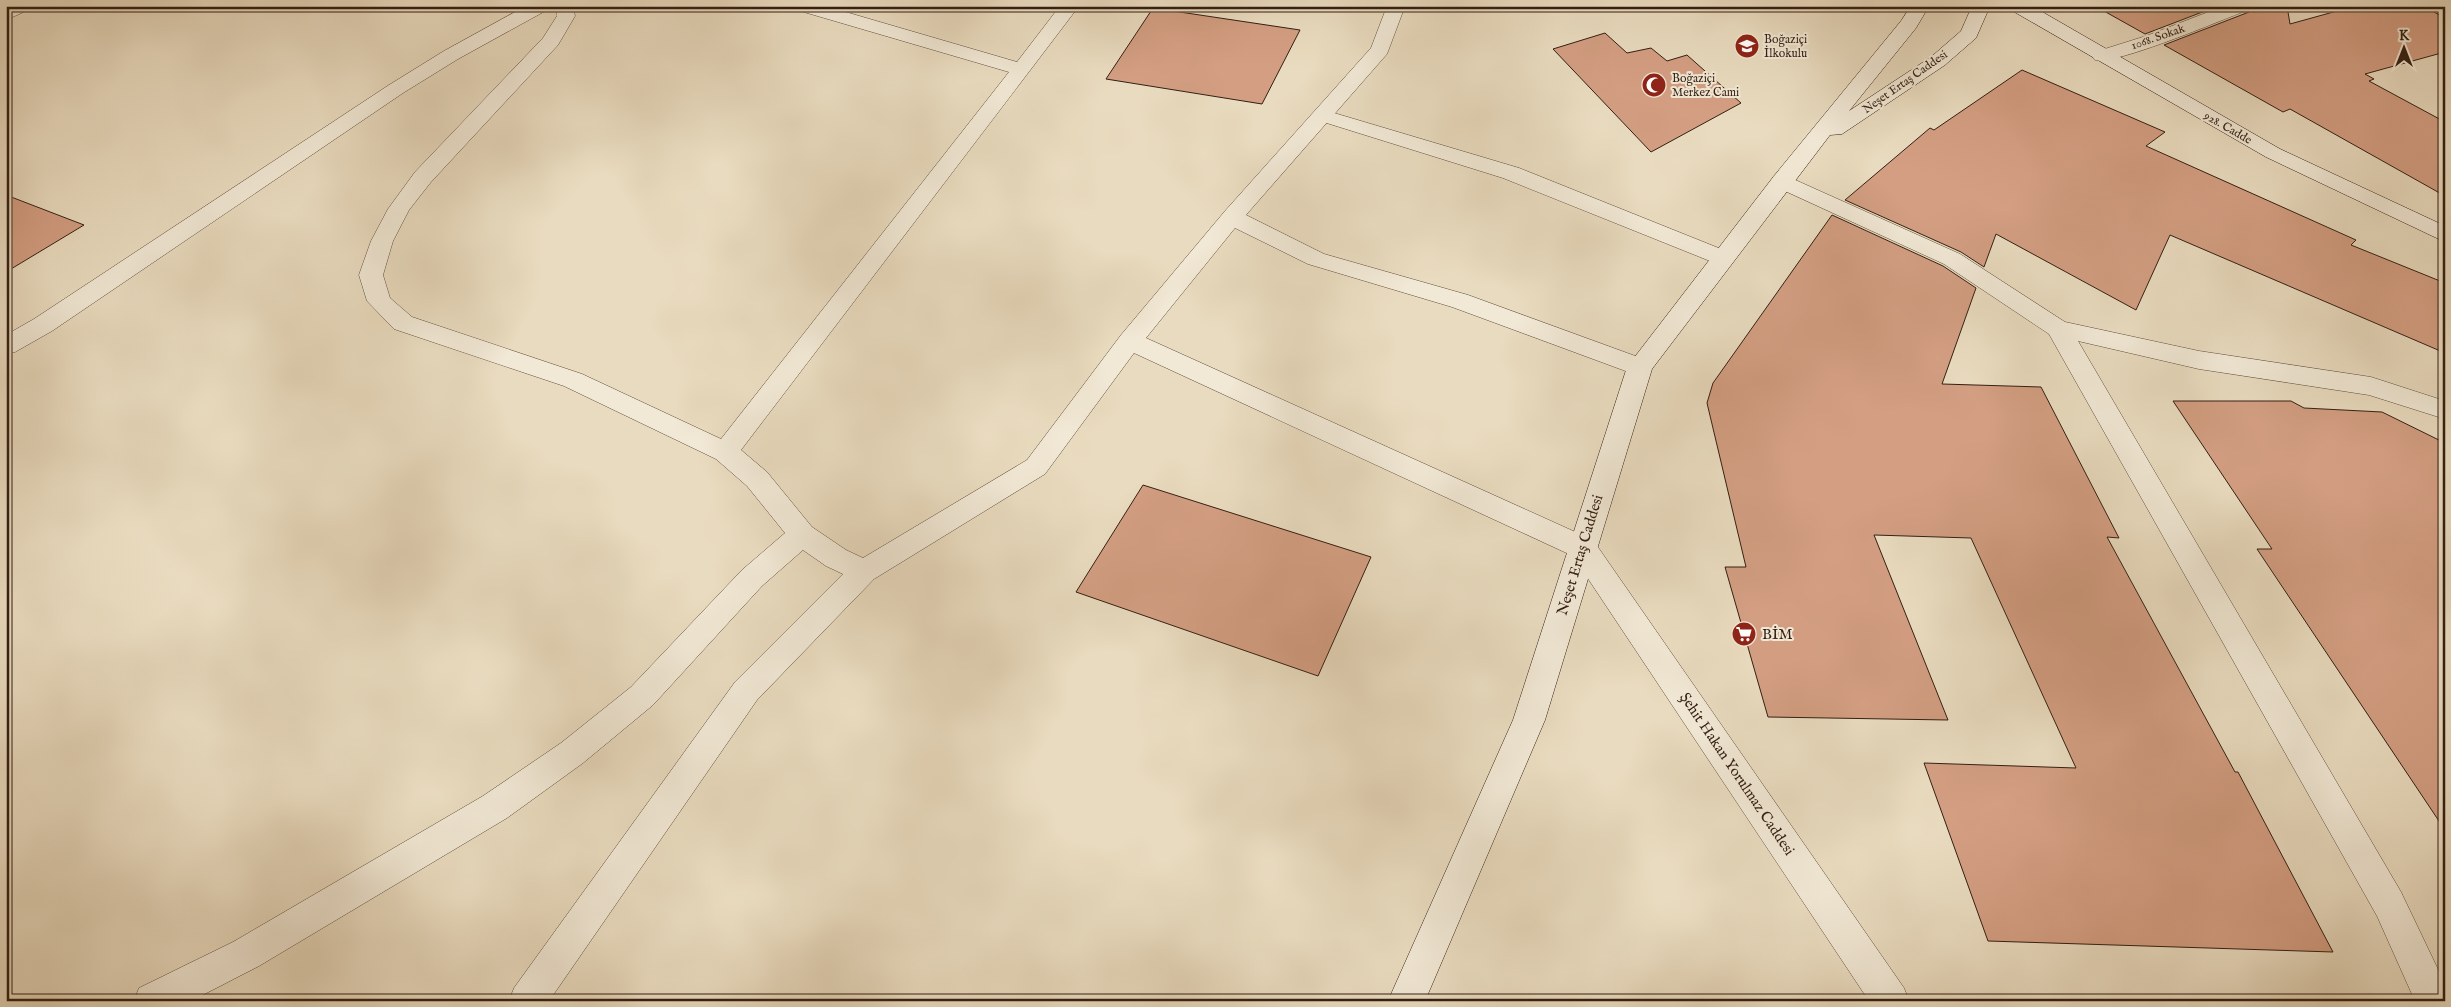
<svg xmlns="http://www.w3.org/2000/svg" width="2451" height="1007" font-family="'IM FELL English',serif">
  <style>
    .building { fill: #d39e82; stroke: #331f12 }
    .lines { fill: none; stroke-linecap: round; stroke-linejoin: round }
    .lane-casing { stroke: #604e3d; stroke-width: 1 }
    .street-casing { stroke: #604e3d; stroke-width: 1 }
    .secondary-casing { stroke: #331f12; stroke-width: 1 }
    .lane { fill: #f1e8d5; fill-rule: evenodd }
    .street { fill: #f1e8d5; fill-rule: evenodd }
    .secondary { fill: #f1e8d5; fill-rule: evenodd }
    .labels { text-anchor: middle; dominant-baseline: central; stroke-width: 4; stroke-linejoin: round; paint-order: stroke }
    .far-street-label { font-size: 12px; fill: #331f12; stroke: #f1e8d5 }
    .far-poi-label { font-size: 12px; fill: #331f12; stroke: #f1e8d5; text-anchor: start }
    .street-label { font-size: 15px; fill: #331f12; stroke: #f1e8d5 }
    .poi-label { font-size: 15px; fill: #331f12; stroke: #f1e8d5; text-anchor: start }
  </style>
  <rect width="100%" height="100%" fill="#e9dbbf"/>
  <filter id="stains"><feTurbulence type="fractalNoise" baseFrequency=".004" numOctaves="4"/><feColorMatrix values="0 0 0 0 .2 0 0 0 0 .09 0 0 0 0 .02 0 0 0 .5 -.17"/></filter>
  <radialGradient id="worn" r=".72"><stop offset=".6" stop-color="#630" stop-opacity="0"/><stop offset="1" stop-color="#630" stop-opacity=".3"/></radialGradient>
  <path class="building" d="M 2095,6 L 2218,6 L 2145,34 Z
    M 2252,6 L 2287,6 L 2290,24 L 2355,6 L 2423,6 L 2445,18 L 2445,52 L 2365,74 L 2374,79 L 2369,81 L 2445,122 L 2445,196 L 2290,109 L 2283,112 L 2164,45 L 2249,12 Z
    M 1153,8 L 1300,30 L 1262,104 L 1106,79 Z
    M 1605,33 L 1627,53 L 1651,48 L 1667,61 L 1687,55 L 1741,103 L 1651,152 L 1553,49 Z
    M 2022,70 L 2165,132 L 2146,146 L 2356,240 L 2351,245 L 2445,283 L 2445,353 L 2170,235 L 2136,310 L 1996,234 L 1984,267 L 1961,252 L 1845,200 L 1930,128 L 1934,130 Z
    M 6,195 L 84,225 L 6,272 Z
    M 1832,215 L 1943,266 L 1976,288 L 1942,384 L 2041,387 L 2119,538 L 2107,537 L 2235,772 L 2238,772 L 2333,952 L 1988,941 L 1924,763 L 2076,768 L 1971,538 L 1874,535 L 1948,720 L 1768,717 L 1725,567 L 1746,567 L 1707,403 L 1713,383 Z
    M 2173,401 L 2291,401 L 2304,408 L 2382,412 L 2445,443 L 2445,830 L 2257,549 L 2272,549 Z
    M 1143,485 L 1371,557 L 1318,676 L 1076,592 Z"/>
  <g class="lines">
    <defs>
      <path id="lane" d="M 1324,110 L 1519,168 L 1731,253 L 1735,258 L 1731,263 L 1723,265 L 1715,263 L 1503,178 L 1317,120 L 1314,116 L 1317,112 Z"/>
      <path id="street" d="M 6,6 L 30,6 L 28,10 L 6,20 Z
        M 526,6 L 549,6 L 547,10 L 458,59 L 403,93 L 52,331 L 15,352 L 6,354 L 6,335 L 34,319 L 389,85 L 444,51 Z
        M 555,6 L 573,6 L 575,16 L 558,45 L 431,182 L 409,210 L 393,241 L 383,275 L 390,298 L 412,317 L 582,374 L 721,439 L 1009,72 L 797,10 L 795,6 L 825,6 L 1017,62 L 1060,6 L 1079,6 L 741,450 L 767,472 L 812,527 L 846,550 L 863,558 L 1027,460 L 1121,335 L 1225,211 L 1371,48 L 1387,6 L 1405,6 L 1387,54 L 1246,215 L 1324,254 L 1468,295 L 1649,361 L 1653,367 L 1649,373 L 1640,376 L 1631,373 L 1452,307 L 1308,264 L 1235,228 L 1146,338 L 1593,540 L 1904,988 L 1909,1001 L 1869,1001 L 1573,556 L 1134,353 L 1045,474 L 874,579 L 757,700 L 549,1001 L 509,1001 L 514,988 L 735,682 L 843,574 L 826,566 L 803,550 L 762,586 L 653,705 L 583,763 L 507,818 L 259,966 L 191,1001 L 134,1001 L 139,988 L 233,942 L 483,796 L 561,743 L 631,687 L 742,570 L 785,533 L 747,486 L 716,459 L 564,386 L 394,329 L 367,301 L 359,275 L 371,241 L 388,209 L 415,172 L 543,38 L 557,16 Z
        M 2224,6 L 2250,6 L 2248,10 C 2221,20 2117,65 2095,60 L 2092,56 L 2095,52 L 2146,36 Z
        M 1782,174 L 1960,254 L 2065,322 L 2199,351 L 2371,377 L 2445,401 L 2445,419 L 2369,395 L 2199,369 L 2078,341 L 2401,892 L 2445,984 L 2445,1001 L 2415,1001 L 2377,916 L 2049,334 L 1944,264 L 1774,186 L 1771,181 L 1774,176 Z"/>
      <path id="secondary" d="M 1911,6 L 1929,6 L 1916,28 L 1849,111 L 1931,57 L 1961,31 L 1972,6 L 1990,6 L 1976,38 L 1945,65 L 1842,134 L 1830,135 L 1652,369 L 1545,720 L 1425,1001 L 1388,1001 L 1513,720 L 1627,367 L 1774,176 L 1901,21 Z
        M 2009,6 L 2032,6 L 2280,149 L 2445,226 L 2445,242 L 2266,157 L 2011,10 Z"/>
    </defs>
    <use href="#lane" class="lane-casing"/>
    <use href="#street" class="street-casing"/>
    <use href="#secondary" class="secondary-casing"/>
    <use href="#lane" class="lane"/>
    <use href="#street" class="street"/>
    <use href="#secondary" class="secondary"/>
  </g>
  <defs>
    <symbol id="school-disc" viewBox="-11 -11 22 22"><circle r="9.5" fill="#8f2418" stroke="#f1e8d5"/><path d="M0-5L7-2L0 1L-7-2ZM-4 1L0 2.5L4 1V4Q0 6-4 4Z" fill="#fff"/></symbol>
    <symbol id="mosque-disc" viewBox="-11 -11 22 22"><circle r="9.5" fill="#8f2418" stroke="#f1e8d5"/><path d="M3.5-4.9A6 6 0 1 0 3.5 4.9A5 5 0 1 1 3.5-4.9Z" fill="#fff"/></symbol>
    <symbol id="supermarket-disc" viewBox="-11 -11 22 22"><circle r="9.5" fill="#8f2418" stroke="#f1e8d5"/><path d="M-6-5.5h2.5l.6 2H6L4.5 2H-2.5L-4.4-4H-6ZM-1.5 3.2a1.3 1.3 0 1 0 .1 0ZM3 3.2a1.3 1.3 0 1 0 .1 0Z" fill="#fff"/></symbol>
  </defs>
  <g fill-rule="evenodd">
    <use href="#school-disc" x="1733" y="32" width="28" height="28"/>
    <use href="#mosque-disc" x="1640" y="71" width="28" height="28"/>
    <use href="#supermarket-disc" x="1730" y="620" width="28" height="28"/>
  </g>
  <g class="labels">
    <g class="far-street-label">
      <text transform="translate(2158 37) rotate(-19)">1068. Sokak</text>
      <text transform="translate(1905 82) rotate(-35)">Neşet Ertaş Caddesi</text>
      <text transform="translate(2228 128) rotate(30)">928. Cadde</text>
    </g>
    <g class="far-poi-label">
      <text x="1764" y="39">Boğaziçi<tspan x="1764" dy="14">İlkokulu</tspan></text>
      <text x="1672" y="78">Boğaziçi<tspan x="1672" dy="14">Merkez Cami</tspan></text>
    </g>
    <g class="street-label">
      <text transform="translate(1580 555) rotate(-73)">Neşet Ertaş Caddesi</text>
      <text transform="translate(1737 774) rotate(56)">Şehit Hakan Yorulmaz Caddesi</text>
    </g>
    <g class="poi-label">
      <text x="1762" y="634">BİM</text>
    </g>
  </g>
  <rect width="2451" height="1007" fill="none" stroke="#e9dbbf" stroke-width="25"/>
  <rect x="8" y="8" width="2436" height="992" fill="none" stroke="#331f12" stroke-width="2.5"/>
  <rect x="12" y="12" width="2426" height="982" fill="none" stroke="#331f12"/>
  <g transform="translate(2404 48)" stroke="#f1e8d5" stroke-width="4" paint-order="stroke">
  <path d="M0-4L9 19L0 12L-9 19Z" fill="#331f12"/>
  <text y="-8" font-size="14" font-weight="bold" text-anchor="middle" fill="#331f12">K</text>
  </g>
  <rect width="100%" height="100%" filter="url(#stains)"/>
  <rect width="100%" height="100%" fill="url(#worn)"/>
</svg>
